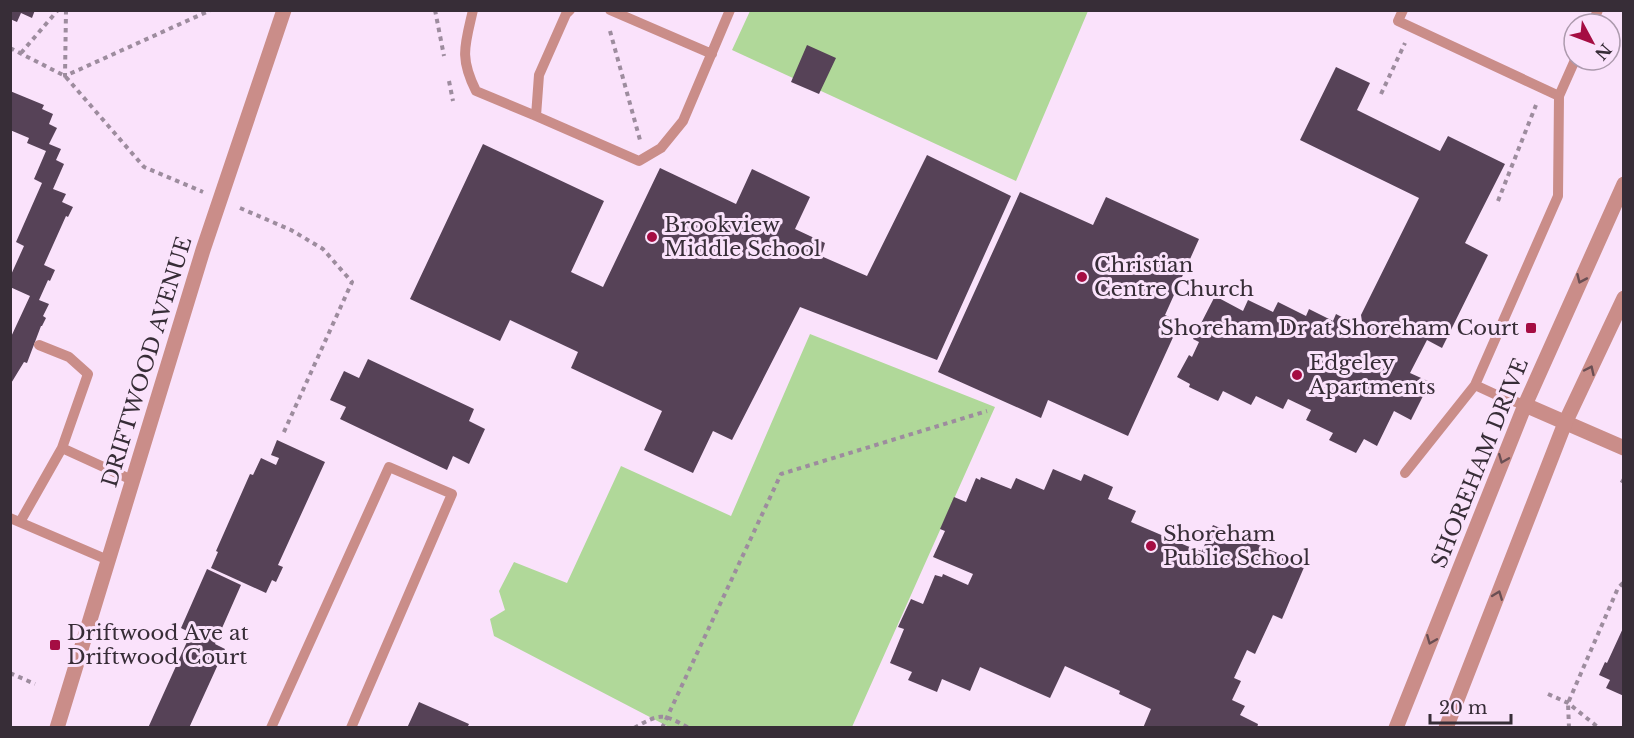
<svg xmlns="http://www.w3.org/2000/svg" width="1634" height="738" font-family="'Libre Baskerville',serif">
  <style>
    .green { fill: #b0d899 }
    .building { fill: #564257 }
    .lines { fill: none; stroke-linecap: round; stroke-linejoin: round }
    .path { stroke: #9d8c9e; stroke-width: 4; stroke-dasharray: 4.5 4.5; stroke-linecap: butt }
    .service { stroke: #ca8d89; stroke-width: 10 }
    .minor { stroke: #ca8d89; stroke-width: 15 }
    .tertiary { stroke: #ca8d89; stroke-width: 15 }
    .oneway { stroke: #6a4f54 }
    .poi-dot { fill: #a50d43; stroke: #fae2fb; stroke-width: 2 }
    .labels { text-anchor: middle; dominant-baseline: central; stroke-width: 6; stroke-linejoin: round; paint-order: stroke }
    .poi-label { font-size: 21px; fill: #372d37; stroke: #fae2fb; text-anchor: start }
    .street-label { font-size: 21px; fill: #372d37; stroke: #fae2fb }
  </style>
  <rect width="100%" height="100%" fill="#fae2fb"/>
  <path class="green" d="M 750,11 L 1088,11 L 1016,181 L 732,50 Z
    M 810,334 L 995,407 L 852,727 L 669,727 L 494,636 L 490,619 L 505,610 L 499,591 L 514,562 L 567,583 L 621,466 L 731,516 Z"/>
  <path class="building" d="M 10,10 L 35,10 L 32,18 L 21,13 L 17,22 L 10,19 Z
    M 807,45 L 836,58 L 819,94 L 791,82 Z
    M 1336,67 L 1370,83 L 1357,110 L 1440,151 L 1448,136 L 1505,164 L 1465,243 L 1488,255 L 1442,348 L 1427,340 L 1410,373 L 1430,382 L 1411,420 L 1394,411 L 1377,446 L 1364,439 L 1356,453 L 1329,440 L 1333,433 L 1306,420 L 1311,410 L 1288,399 L 1283,409 L 1256,396 L 1251,405 L 1223,391 L 1218,401 L 1189,387 L 1190,384 L 1177,377 L 1189,355 L 1192,357 L 1199,342 L 1193,339 L 1215,296 L 1243,311 L 1248,300 L 1273,312 L 1278,302 L 1306,316 L 1309,309 L 1333,321 L 1336,314 L 1363,328 L 1361,315 L 1419,198 L 1300,140 Z
    M 10,91 L 44,105 L 42,109 L 53,114 L 49,124 L 57,128 L 49,144 L 61,149 L 56,160 L 64,164 L 53,189 L 66,194 L 62,202 L 73,207 L 68,217 L 66,216 L 44,265 L 55,270 L 50,281 L 48,280 L 39,300 L 49,304 L 43,316 L 46,318 L 42,326 L 41,326 L 27,363 L 24,362 L 10,385 L 10,339 L 30,296 L 10,287 L 10,277 L 24,246 L 16,242 L 42,183 L 34,179 L 46,151 L 27,143 L 29,138 L 10,130 Z
    M 483,144 L 604,201 L 571,272 L 603,287 L 660,168 L 736,204 L 752,169 L 810,197 L 795,229 L 825,243 L 821,256 L 867,276 L 927,155 L 1011,196 L 937,360 L 800,307 L 732,440 L 713,431 L 693,473 L 644,450 L 662,411 L 571,368 L 578,352 L 510,320 L 500,341 L 410,299 Z
    M 1020,192 L 1093,225 L 1106,197 L 1199,239 L 1165,315 L 1180,322 L 1128,436 L 1048,400 L 1041,418 L 938,372 Z
    M 368,359 L 474,409 L 469,421 L 485,429 L 469,464 L 453,456 L 447,470 L 340,419 L 346,407 L 330,400 L 344,371 L 359,378 Z
    M 277,440 L 325,462 L 278,565 L 283,567 L 276,582 L 272,580 L 266,593 L 211,568 L 218,552 L 216,551 L 250,474 L 253,475 L 261,458 L 276,465 L 279,458 L 271,455 Z
    M 1053,469 L 1081,481 L 1084,474 L 1113,487 L 1108,499 L 1136,511 L 1131,522 L 1187,546 L 1202,551 L 1213,525 L 1305,565 L 1282,619 L 1273,615 L 1255,654 L 1247,650 L 1234,678 L 1241,681 L 1232,700 L 1245,706 L 1240,715 L 1258,724 L 1257,728 L 1143,728 L 1151,709 L 1119,694 L 1120,691 L 1065,666 L 1050,698 L 980,667 L 970,691 L 942,679 L 937,692 L 908,680 L 912,672 L 890,663 L 904,629 L 898,627 L 911,599 L 923,604 L 935,575 L 942,577 L 943,574 L 968,585 L 973,574 L 933,557 L 945,531 L 940,529 L 954,497 L 966,502 L 976,478 L 980,480 L 981,477 L 1011,489 L 1016,478 L 1044,490 Z
    M 207,569 L 241,585 L 215,644 L 225,649 L 189,728 L 148,728 L 191,633 L 181,628 Z
    M 1624,626 L 1624,696 L 1606,688 L 1610,680 L 1599,675 L 1605,662 L 1607,663 Z
    M 419,702 L 469,724 L 467,728 L 407,728 Z"/>
  <g class="lines">
    <path class="path" d="M 66,10 L 65,76 L 211,10
      M 435,10 L 444,56
      M 610,31 L 640,140
      M 10,48 L 65,76 L 144,167 L 203,192
      M 21,53 L 58,10
      M 449,81 L 453,101
      M 1381,94 L 1405,43
      M 1498,201 L 1536,105
      M 240,208 L 291,230 L 323,249 L 352,282 L 283,434
      M 1621,480 L 1624,482
      M 10,673 L 35,684
      M 1548,694 L 1568,703 L 1599,728
      M 634,728 C 661,713 662,713 689,728
      M 662,728 L 781,474 L 987,411
      M 1569,728 L 1568,703 L 1618,588 L 1624,582"/>
    <path class="service" d="M 473,10 C 465,45 459,57 476,91 L 536,116
      M 570,10 L 566,14 L 539,75 L 536,116 L 639,161 L 661,148 L 683,121 L 730,10
      M 610,10 L 712,54
      M 1403,10 L 1398,21 L 1559,96 L 1558,196 L 1475,385 L 1405,473
      M 1592,24 L 1598,10
      M 1559,96 L 1575,60
      M 1475,385 L 1501,397 L 1525,405
      M 62,448 L 132,480
      M 10,518 L 108,560
      M 20,522 L 62,448 L 88,374 L 69,357 L 39,345
      M 271,728 L 389,467 L 452,494 L 351,728"/>
    <path class="minor" d="M 1525,405 L 1624,448"/>
    <path class="tertiary" d="M 57,728 L 203,250 L 284,10
      M 1396,728 L 1525,405 L 1624,184
      M 1446,728 L 1565,423 L 1624,298"/>
  </g>
  <defs><path id="oneway-chevron" d="M-2-3.5L2.5 0L-2 3.5" fill="none" stroke-width="1.6" stroke-linecap="round" stroke-linejoin="round" transform="scale(1.5)"/></defs>
  <g class="oneway">
    <use href="#oneway-chevron" transform="translate(1581 279) rotate(114)"/>
    <use href="#oneway-chevron" transform="translate(1590 370) rotate(-65)"/>
    <use href="#oneway-chevron" transform="translate(1503 459) rotate(112)"/>
    <use href="#oneway-chevron" transform="translate(1498 595) rotate(-69)"/>
    <use href="#oneway-chevron" transform="translate(1431 640) rotate(112)"/>
  </g>
  <g class="poi-dot">
    <circle cx="652" cy="237" r="6"/>
    <circle cx="1082" cy="277" r="6"/>
    <rect x="1525" y="322" width="12" height="12" rx="3"/>
    <circle cx="1297" cy="375" r="6"/>
    <circle cx="1151" cy="546" r="6"/>
    <rect x="49" y="639" width="12" height="12" rx="3"/>
  </g>
  <g class="labels">
    <g class="poi-label">
      <text x="664" y="225">Brookview<tspan x="664" dy="24">Middle School</tspan></text>
      <text x="1094" y="265">Christian<tspan x="1094" dy="24">Centre Church</tspan></text>
      <text x="1519" y="328" text-anchor="end">Shoreham Dr at Shoreham Court</text>
      <text x="1309" y="363">Edgeley<tspan x="1309" dy="24">Apartments</tspan></text>
      <text x="1163" y="534">Shoreham<tspan x="1163" dy="24">Public School</tspan></text>
      <text x="67" y="633">Driftwood Ave at<tspan x="67" dy="24">Driftwood Court</tspan></text>
    </g>
    <g class="street-label">
      <text transform="translate(147 362) rotate(-73)">DRIFTWOOD AVENUE</text>
      <text transform="translate(1480 463) rotate(-68)">SHOREHAM DRIVE</text>
    </g>
  </g>
  <rect width="1634" height="738" fill="none" stroke="#372d37" stroke-width="24"/>
  <g transform="translate(1592 42) rotate(131)"><circle r="28" fill="#fae2fb" stroke="#ac9aad" stroke-width="1.5"/>
  <path d="M0-4.5L10 22L0 15L-10 22Z" fill="#a50d43"/>
  <text y="-9" font-size="16" font-weight="bold" text-anchor="middle" fill="#372d37">N</text>
  </g>
  <path d="M1430 714v9h81v-9" fill="none" stroke="#372d37" stroke-width="3"/>
  <text x="1439" y="714" font-size="18" fill="#372d37" stroke="#fae2fb" stroke-width="4.5" paint-order="stroke">20 m</text>
</svg>
